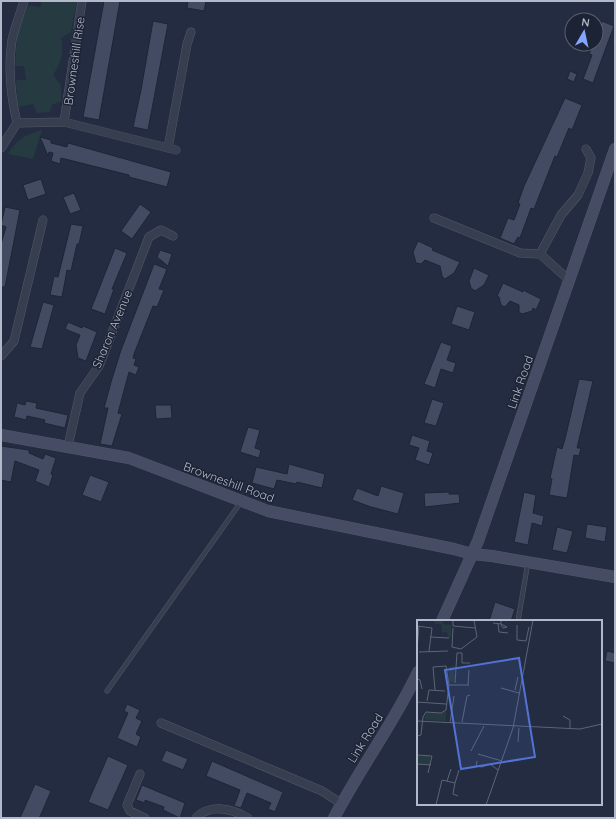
<svg xmlns="http://www.w3.org/2000/svg" width="616" height="819" font-family="Quicksand,sans-serif">
  <style>
    .green { fill: #253a41 }
    .building { fill: #424b62; stroke: #1e2536 }
    .lines { fill: none; stroke-linecap: round; stroke-linejoin: round }
    .lane-casing { stroke: #52596a; stroke-width: 5 }
    .street-casing { stroke: #52596a; stroke-width: 9 }
    .secondary-casing { stroke: #52596a; stroke-width: 12 }
    .lane { stroke: #373e4f; stroke-width: 4 }
    .street { stroke: #373e4f; stroke-width: 8 }
    .secondary { stroke: #454c63; stroke-width: 11 }
    .labels { text-anchor: middle; dominant-baseline: central; stroke-width: 3; stroke-linejoin: round; paint-order: stroke }
    .street-label { font-size: 12px; fill: #b3b9ca; stroke: #1c2334 }
    .inset-road { fill: none; stroke: #5d6477; stroke-width: 1 }
    .view { fill: #5273d3; fill-opacity: 0.15; stroke: #5273d3; stroke-width: 2 }
    .inset-edge { fill: none; stroke: #b3b9ca; stroke-width: 2 }
  </style>
  <rect width="100%" height="100%" fill="#232c40"/>
  <path class="green" d="M 42,1 L 77,1 L 71,32 L 61,38 C 64,53 62,62 53,75 L 61,85 L 61,101 L 52,105 L 50,112 L 37,113 L 33,104 L 18,107 L 16,80 L 26,80 L 24,66 L 15,66 L 17,36 L 28,5 L 40,7 Z
    M 42,130 L 33,159 L 8,154 C 17,139 25,135 42,130 Z"/>
  <path class="building" d="M 104,1 L 120,1 L 99,120 L 83,117 Z
    M 188,1 L 206,1 L 204,11 L 187,8 Z
    M 153,21 L 168,24 L 148,130 L 133,127 L 141,90 Z
    M 602,21 L 614,26 L 593,83 L 583,79 L 592,55 L 589,54 L 593,44 L 596,44 L 596,36 Z
    M 570,71 L 577,74 L 574,82 L 567,79 Z
    M 565,98 L 582,105 L 572,130 L 569,128 L 557,157 L 555,156 L 534,209 L 531,208 L 520,238 L 518,237 L 514,244 L 500,238 L 508,218 L 514,220 L 520,204 L 518,203 L 524,186 Z
    M 40,137 L 51,140 L 51,143 L 67,147 L 68,143 L 86,148 L 171,172 L 167,187 L 129,177 L 129,175 L 61,158 L 60,164 L 51,161 L 53,153 L 49,152 L 48,156 Z
    M 41,179 L 46,194 L 28,200 L 23,185 Z
    M 74,193 L 81,210 L 70,214 L 63,197 Z
    M 140,204 L 151,212 L 132,239 L 121,231 Z
    M 5,207 L 20,210 L 5,287 L 1,287 L 1,244 L 6,227 L 1,225 Z
    M 71,224 L 83,226 L 79,244 L 77,244 L 71,271 L 67,270 L 62,297 L 50,295 L 54,276 L 58,277 Z
    M 418,241 L 433,248 L 432,250 L 460,262 L 454,273 L 445,279 L 442,276 L 440,266 L 425,260 L 421,264 L 416,263 L 413,252 Z
    M 115,248 L 127,253 L 112,289 L 114,289 L 105,314 L 91,309 Z
    M 160,250 L 172,254 L 168,266 L 157,257 Z
    M 154,264 L 167,269 L 159,289 L 164,290 L 157,307 L 153,306 L 134,354 L 133,358 L 136,359 L 134,365 L 139,367 L 136,375 L 129,372 L 118,413 L 122,414 L 112,446 L 100,444 L 108,408 L 104,408 L 111,382 L 121,350 Z
    M 474,268 L 489,275 L 484,285 L 475,291 L 471,288 L 469,281 Z
    M 503,283 L 523,292 L 523,290 L 541,299 L 536,310 L 533,308 L 532,311 L 522,314 L 519,312 L 519,305 L 510,301 L 505,307 L 501,305 L 499,297 L 497,296 Z
    M 43,302 L 54,305 L 42,349 L 30,347 Z
    M 457,306 L 475,312 L 469,330 L 451,324 Z
    M 68,322 L 82,328 L 83,326 L 97,332 L 86,361 L 78,358 L 76,345 L 80,335 L 65,329 Z
    M 441,342 L 452,346 L 447,360 L 456,363 L 453,373 L 441,369 L 435,388 L 424,384 Z
    M 579,379 L 593,381 L 577,448 L 581,448 L 579,456 L 574,455 L 567,498 L 549,495 L 552,479 L 550,478 L 557,447 L 562,449 L 565,439 Z
    M 432,399 L 444,403 L 436,426 L 424,423 Z
    M 26,401 L 37,403 L 36,408 L 68,415 L 65,428 L 44,423 L 45,420 L 27,416 L 26,420 L 14,417 L 17,403 L 25,405 Z
    M 155,405 L 171,405 L 172,418 L 156,419 Z
    M 248,427 L 260,430 L 255,448 L 261,450 L 259,458 L 240,452 Z
    M 412,435 L 430,441 L 427,451 L 433,453 L 429,465 L 415,460 L 419,448 L 409,445 Z
    M 1,446 L 29,450 L 29,453 L 43,459 L 45,454 L 56,458 L 51,474 L 53,475 L 49,487 L 35,481 L 39,470 L 15,461 L 11,482 L 1,480 Z
    M 289,464 L 325,474 L 322,488 L 297,482 L 296,484 L 277,480 L 274,489 L 252,483 L 256,467 L 287,474 Z
    M 90,475 L 109,482 L 101,502 L 82,495 Z
    M 381,486 L 404,493 L 398,514 L 371,507 L 352,500 L 357,488 L 378,496 Z
    M 449,492 L 449,494 L 459,494 L 460,503 L 425,507 L 424,493 Z
    M 524,492 L 536,495 L 533,513 L 544,516 L 542,526 L 532,523 L 528,545 L 514,542 Z
    M 587,524 L 607,527 L 605,542 L 585,538 Z
    M 557,527 L 573,531 L 567,553 L 552,550 Z
    M 495,602 L 515,609 L 511,621 L 489,621 Z
    M 607,651 L 615,653 L 615,663 L 605,661 Z
    M 127,704 L 140,710 L 136,718 L 142,721 L 136,734 L 141,737 L 137,747 L 117,738 L 128,713 L 124,711 Z
    M 166,750 L 188,759 L 183,770 L 161,761 Z
    M 108,756 L 128,765 L 108,810 L 88,802 Z
    M 212,761 L 283,792 L 275,812 L 268,809 L 271,803 L 247,793 L 241,808 L 234,806 L 240,790 L 206,776 Z
    M 35,784 L 51,791 L 42,812 L 39,818 L 20,818 Z
    M 142,785 L 185,803 L 180,818 L 163,810 L 164,807 L 145,800 L 145,803 L 136,800 Z"/>
  <g class="lines">
    <defs>
      <path id="lane" d="M 518,621 L 528,562
        M 107,691 L 241,502"/>
      <path id="street" d="M 64,122 L 82,1
        M 17,123 L 64,122 L 176,150
        M 1,148 L 17,123 C 11,97 8,66 12,40 C 15,27 20,14 24,1
        M 168,148 L 187,44 L 191,32
        M 434,218 L 520,253 L 540,254 L 569,280
        M 540,254 L 561,215 L 578,195 L 588,173 L 591,158 L 586,149
        M 1,356 L 14,341 L 43,220
        M 68,446 L 80,393 L 99,366 L 149,237 L 161,230 L 173,236
        M 161,723 L 322,791 L 342,804
        M 140,774 L 127,805 L 130,811 L 145,818
        M 196,818 C 210,803 233,809 248,818"/>
      <path id="secondary" d="M 1,435 L 129,458 L 268,511 L 454,549 L 472,554 L 492,556 L 615,577
        M 442,621 L 478,541 L 615,149
        M 334,818 C 360,768 394,723 418,672"/>
    </defs>
    <use href="#lane" class="lane-casing"/>
    <use href="#street" class="street-casing"/>
    <use href="#secondary" class="secondary-casing"/>
    <use href="#lane" class="lane"/>
    <use href="#street" class="street"/>
    <use href="#secondary" class="secondary"/>
  </g>
  <g class="labels">
    <g class="street-label">
      <text transform="translate(74 61) rotate(-82)">Browneshill Rise</text>
      <text transform="translate(112 329) rotate(-67)">Sharon Avenue</text>
      <text transform="translate(520 382) rotate(-71)">Link Road</text>
      <text transform="translate(229 482) rotate(20)">Browneshill Road</text>
      <text transform="translate(365 738) rotate(-58)">Link Road</text>
    </g>
  </g>
  <g transform="translate(417 620)">
    <rect width="185" height="185" fill="#232c40"/>
    <path d="M 17,0 L 27,0 L 26,4 L 34,5 L 34,17 L 31,17 L 30,12 L 25,13 L 24,4 L 18,4 ZM 37,45 L 37,61 L 32,63 L 32,47 ZM 29,91 L 29,101 L 9,100 L 7,98 L 10,93 L 24,93 ZM 0,136 L 13,136 L 13,145 L 0,144 Z" fill="#253a41"/>
    <path class="inset-road" d="M 36,0 L 36,6 L 58,8M 76,3 L 84,4 L 84,0M 81,3 L 82,12 L 91,13M 84,4 L 90,7 L 86,8 L 84,5M 100,5 L 100,20 L 109,21 L 112,7M 0,6 L 15,8 L 12,31M 36,8 L 35,27 L 44,29 L 60,17 L 57,0M 13,17 L 32,18M 0,29 L 2,6M 2,32 L 31,31M 0,59 L 3,60 L 5,69M 38,63 L 40,33 L 45,33 L 45,43 L 53,43M 32,65 L 52,65M 51,65 L 52,50M 84,68 L 102,73M 98,70 L 101,57M 10,81 L 12,70 L 28,71M 0,82 L 29,84M 146,96 L 153,100 L 153,109M 0,101 L 163,109 L 185,104M 45,102 L 50,76 L 53,75M 33,103 L 37,76M 0,116 L 4,115 L 6,97 L 9,92 L 24,93 L 29,90 L 32,65 L 29,46 L 16,47 L 18,70M 101,122 L 102,108M 54,131 L 67,106M 61,134 L 85,141M 0,135 L 15,136 L 11,153M 60,141 L 59,146 L 65,147 L 73,144 L 81,150M 0,144 L 14,145M 30,161 L 34,149M 38,163 L 42,150M 19,185 L 25,160 L 38,163 L 36,174 L 41,176M 69,185 L 96,108 L 116,0"/>
    <path class="view" d="M 102,38 L 118,137 L 44,149 L 28,50 Z"/>
    <rect width="185" height="185" class="inset-edge"/>
  </g>
  <rect width="616" height="819" fill="none" stroke="#b3b9ca" stroke-width="4"/>
  <g transform="translate(584 32) rotate(9)"><circle r="19" fill="#1c2334" stroke="#585f70"/>
  <path d="M0-3L7 15L0 10L-7 15Z" fill="#85a4fd"/>
  <text y="-6" font-size="11" font-weight="bold" text-anchor="middle" fill="#b3b9ca">N</text>
  </g>
</svg>
